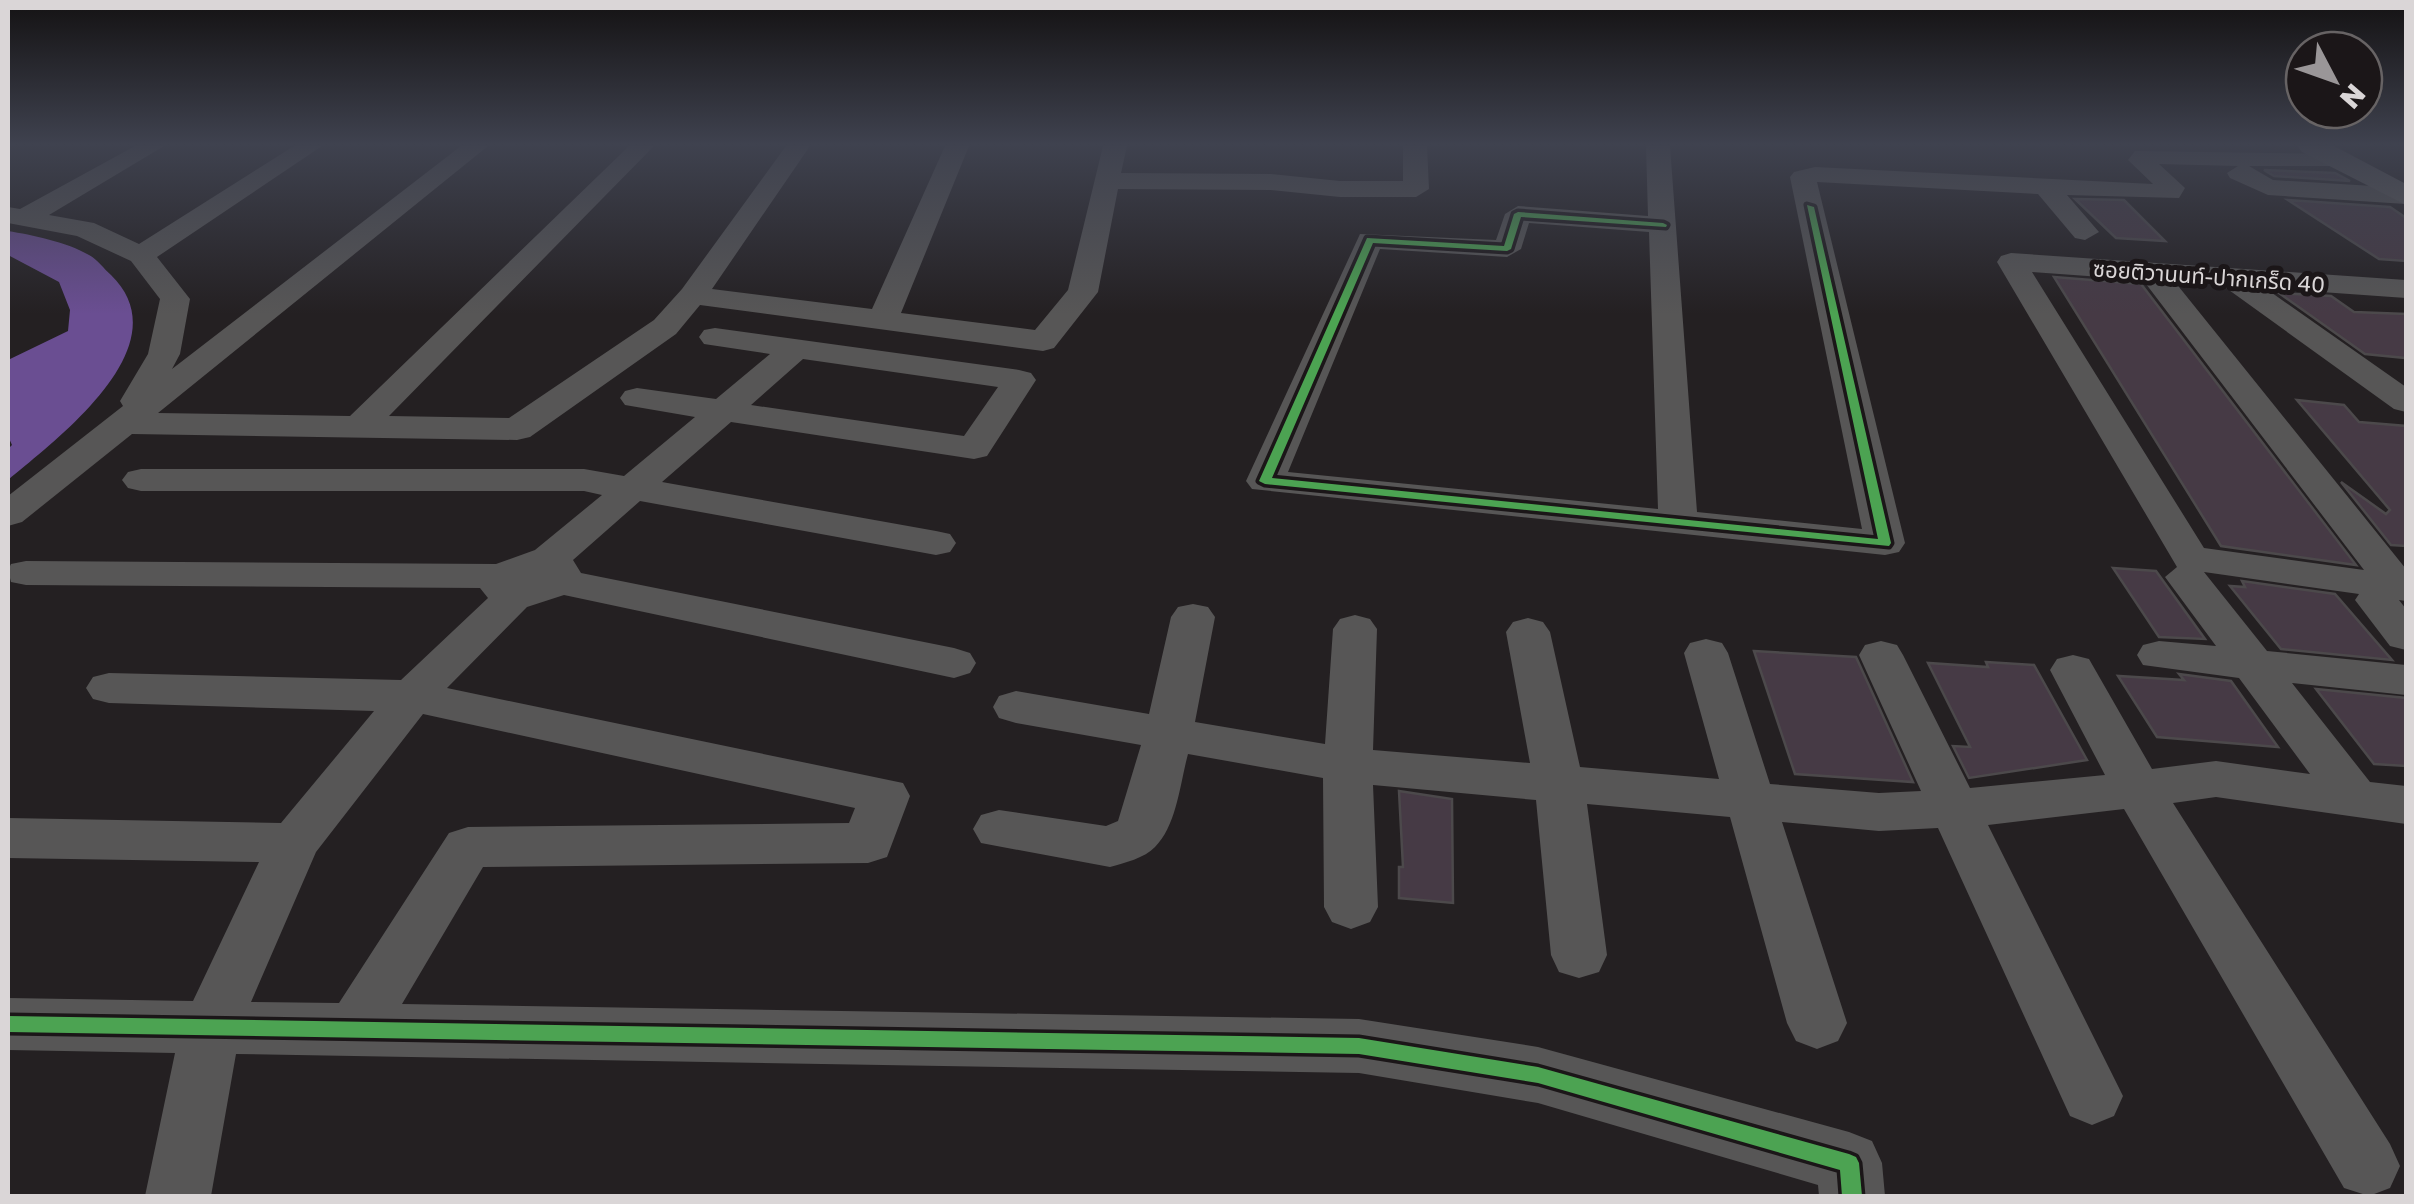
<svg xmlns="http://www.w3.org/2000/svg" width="2414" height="1204" font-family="'Golos Text','Noto Sans Thai',sans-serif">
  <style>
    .water { fill: #6a4e92 }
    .building { fill: #463a45; stroke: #4c494b; stroke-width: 2.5 }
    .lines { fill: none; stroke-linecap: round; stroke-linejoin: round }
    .minor { fill: #575656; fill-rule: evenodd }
    .major { fill: #616060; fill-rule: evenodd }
    .cycleway-casing { stroke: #1b1618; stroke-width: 7 }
    .cycleway { fill: #4ca352; fill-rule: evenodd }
    .labels { text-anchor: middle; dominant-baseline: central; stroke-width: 10; stroke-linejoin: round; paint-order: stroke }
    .far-street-label { font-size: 22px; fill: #dad6d7; stroke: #1b1618 }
  </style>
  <rect width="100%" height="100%" fill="#242022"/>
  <path class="water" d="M 8,231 C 32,235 67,242 89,255 C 97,259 104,269 111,275 C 183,345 58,438 8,480 L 8,449 L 12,445 L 8,436 L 8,360 L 68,331 L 70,310 L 59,282 L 8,255 Z"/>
  <path class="building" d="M 2264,170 L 2335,173 L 2350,181 L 2274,176 Z
    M 2075,199 L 2124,200 L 2165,241 L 2116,238 Z
    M 2288,200 L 2390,207 L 2406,218 L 2406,261 L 2379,259 Z
    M 2054,277 L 2141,284 L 2356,565 L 2221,546 Z
    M 2279,293 L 2331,296 L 2354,312 L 2406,314 L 2406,358 L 2365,354 Z
    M 2297,400 L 2344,405 L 2359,422 L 2406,426 L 2406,546 L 2391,545 L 2341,482 L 2386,514 L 2390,510 Z
    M 2113,568 L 2156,571 L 2205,639 L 2159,637 Z
    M 2242,581 L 2335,594 L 2392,660 L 2281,649 L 2230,586 L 2245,587 Z
    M 1754,651 L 1856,657 L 1913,782 L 1795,774 Z
    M 1986,662 L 2034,665 L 2087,760 L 1969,778 L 1953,746 L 1970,747 L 1928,663 L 1988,667 Z
    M 2179,674 L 2231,681 L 2278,747 L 2157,737 L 2118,676 L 2184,680 Z
    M 2316,689 L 2406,698 L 2406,766 L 2374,764 Z
    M 1399,791 L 1452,799 L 1453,903 L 1399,898 L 1399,867 L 1403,867 Z"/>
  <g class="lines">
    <path class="minor" d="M 135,146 L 164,146 L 49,215 L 94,223 L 139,244 L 294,146 L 322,146 L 157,257 L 190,299 L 180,354 L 172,369 L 461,146 L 488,146 L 158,413 L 350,416 L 629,146 L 654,146 L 389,416 L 509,418 L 654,320 L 682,289 L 786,146 L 810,146 L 712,289 L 872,309 L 945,146 L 969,146 L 901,313 L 1035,330 L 1068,290 L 1103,146 L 1127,146 L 1121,173 L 1271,174 L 1340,181 L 1403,181 L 1403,146 L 1427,146 L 1429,189 L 1416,197 L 1340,197 L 1271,190 L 1118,189 L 1098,292 L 1054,348 L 1043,351 L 700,305 L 676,334 L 530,437 L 517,440 L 132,434 L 22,522 L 8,526 L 8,496 L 123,406 L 120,401 L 148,354 L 160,299 L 131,261 L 77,236 L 8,223 L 8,207 L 20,209 Z
      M 1646,146 L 1670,146 L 1697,512 L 1862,529 L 1790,177 L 1794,172 L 1815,167 L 2153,184 L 2128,160 L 2135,151 L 2341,154 L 2350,156 L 2353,161 L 2350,166 L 2249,166 L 2273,180 L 2406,188 L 2406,204 L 2268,195 L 2230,178 L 2227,173 L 2238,166 L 2159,164 L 2185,188 L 2179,198 L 2067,195 L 2099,232 L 2085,240 L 2075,238 L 2038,194 L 1817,182 L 1905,543 L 1899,552 L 1885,555 L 1252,489 L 1246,481 L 1360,234 L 1496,240 L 1505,214 L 1518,206 L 1648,216 ZM 1529,223 L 1649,232 L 1658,509 L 1288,472 L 1380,249 L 1507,257 L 1521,249 Z
      M 2011,253 L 2406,280 L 2406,298 L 2265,288 L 2406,387 L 2406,412 L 2394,409 L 2222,285 L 2175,282 L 2406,569 L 2406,601 L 2399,600 L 2406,609 L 2406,650 L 2390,646 L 2355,600 L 2359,594 L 2204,572 L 2267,651 L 2406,665 L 2406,695 L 2292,683 L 2370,782 L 2406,786 L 2406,824 L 2216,797 L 2173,803 L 2390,1144 L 2400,1166 L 2390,1188 L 2369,1196 L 2344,1188 L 2124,809 L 1988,825 L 2123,1096 L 2114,1116 L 2092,1125 L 2070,1116 L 1938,828 L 1879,831 L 1782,822 L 1847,1023 L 1838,1041 L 1817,1049 L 1796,1041 L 1787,1023 L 1730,817 L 1587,804 L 1607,955 L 1599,972 L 1579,978 L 1559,972 L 1551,955 L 1536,800 L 1373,785 L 1378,907 L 1370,922 L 1351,929 L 1332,922 L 1324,907 L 1323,778 L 1188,754 C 1180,783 1177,825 1155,847 C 1145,858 1124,863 1110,867 L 981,843 L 973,829 L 981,815 L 999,810 L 1106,826 L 1118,821 L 1141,745 L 1016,723 L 999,718 L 993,707 L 999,696 L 1016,691 L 1149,714 L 1171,617 L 1178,607 L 1193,604 L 1208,607 L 1215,617 L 1195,722 L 1325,744 L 1333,629 L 1340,619 L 1355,615 L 1370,619 L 1377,629 L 1373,750 L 1530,763 L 1506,632 L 1513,622 L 1528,618 L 1543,622 L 1550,632 L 1580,767 L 1719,779 L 1684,653 L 1690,643 L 1706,639 L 1722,643 L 1728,653 L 1770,784 L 1879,793 L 1921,791 L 1859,655 L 1865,645 L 1881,641 L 1897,645 L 1903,655 L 1970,788 L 2105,775 L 2050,670 L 2057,659 L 2073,655 L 2089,659 L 2152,769 L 2216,761 L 2310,774 L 2239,678 L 2143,665 L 2137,655 L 2143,645 L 2159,641 L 2216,646 L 2165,577 L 2177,567 L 1997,262 L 2001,256 ZM 2032,272 L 2143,280 L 2364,570 L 2204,548 Z
      M 715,328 L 1019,370 L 1031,373 L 1036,380 L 987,456 L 974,459 L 731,422 L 662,482 L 936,531 L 950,534 L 956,543 L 950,552 L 936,555 L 640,501 L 573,560 L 581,573 L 954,648 L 970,653 L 976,663 L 970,673 L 954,678 L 564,595 L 527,607 L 447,688 L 903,783 L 910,796 L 887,857 L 868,863 L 483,867 L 402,1004 L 1359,1019 L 1538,1047 L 1849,1132 L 1872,1141 L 1882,1163 L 1885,1196 L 1819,1196 L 1818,1185 L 1538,1103 L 1359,1073 L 236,1054 L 211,1196 L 145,1196 L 175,1053 L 8,1050 L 8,998 L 193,1001 L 259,862 L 8,858 L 8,818 L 281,823 L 374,711 L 109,703 L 93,699 L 86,688 L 93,677 L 109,673 L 401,680 L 488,598 L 480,588 L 26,585 L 11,582 L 8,570 L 11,564 L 26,561 L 496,564 L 535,550 L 602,495 L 584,491 L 141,491 L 128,488 L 122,480 L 128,472 L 141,469 L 584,469 L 624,476 L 695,417 L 625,405 L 620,398 L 625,391 L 637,388 L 716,399 L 770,354 L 704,344 L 699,337 L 704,330 ZM 803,359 L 998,387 L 964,436 L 751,405 ZM 423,714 L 855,808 L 849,823 L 468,827 L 449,833 L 339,1003 L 251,1002 L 316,852 Z"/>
    <path class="major" d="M 2297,146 L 2334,146 L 2406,184 L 2406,205 L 2302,152 Z"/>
    <defs>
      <path id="cycleway" d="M 1807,205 L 1814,207 L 1891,543 L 1889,546 L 1265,484 L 1259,481 L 1367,238 L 1504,246 L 1514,214 L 1518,212 L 1663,223 L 1667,225 L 1666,227 L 1521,217 L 1511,249 L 1507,251 L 1373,243 L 1272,478 L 1878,539 Z
        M 8,1016 L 1359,1038 L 1538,1067 L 1849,1154 L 1856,1157 L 1859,1163 L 1862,1196 L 1842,1196 L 1840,1170 L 1538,1083 L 1359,1054 L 8,1032 Z"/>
    </defs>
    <use href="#cycleway" class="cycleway-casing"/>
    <use href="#cycleway" class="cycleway"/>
  </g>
  <linearGradient id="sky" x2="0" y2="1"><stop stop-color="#141213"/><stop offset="0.46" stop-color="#3f424f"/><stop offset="1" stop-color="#3f424f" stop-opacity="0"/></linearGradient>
  <rect width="2414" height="314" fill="url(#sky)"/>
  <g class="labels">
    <g class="far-street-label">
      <text transform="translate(2209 276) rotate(4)">ซอยติวานนท์-ปากเกร็ด 40</text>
    </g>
  </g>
  <rect width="2414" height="1204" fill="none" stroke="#dad6d7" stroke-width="20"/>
  <g transform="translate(2334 80) rotate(131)"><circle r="48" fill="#1b1618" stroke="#676364" stroke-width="2.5"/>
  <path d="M0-8L18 38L0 25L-18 38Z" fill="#9a9698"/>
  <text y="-15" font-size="28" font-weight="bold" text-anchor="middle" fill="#dad6d7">N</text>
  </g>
</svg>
